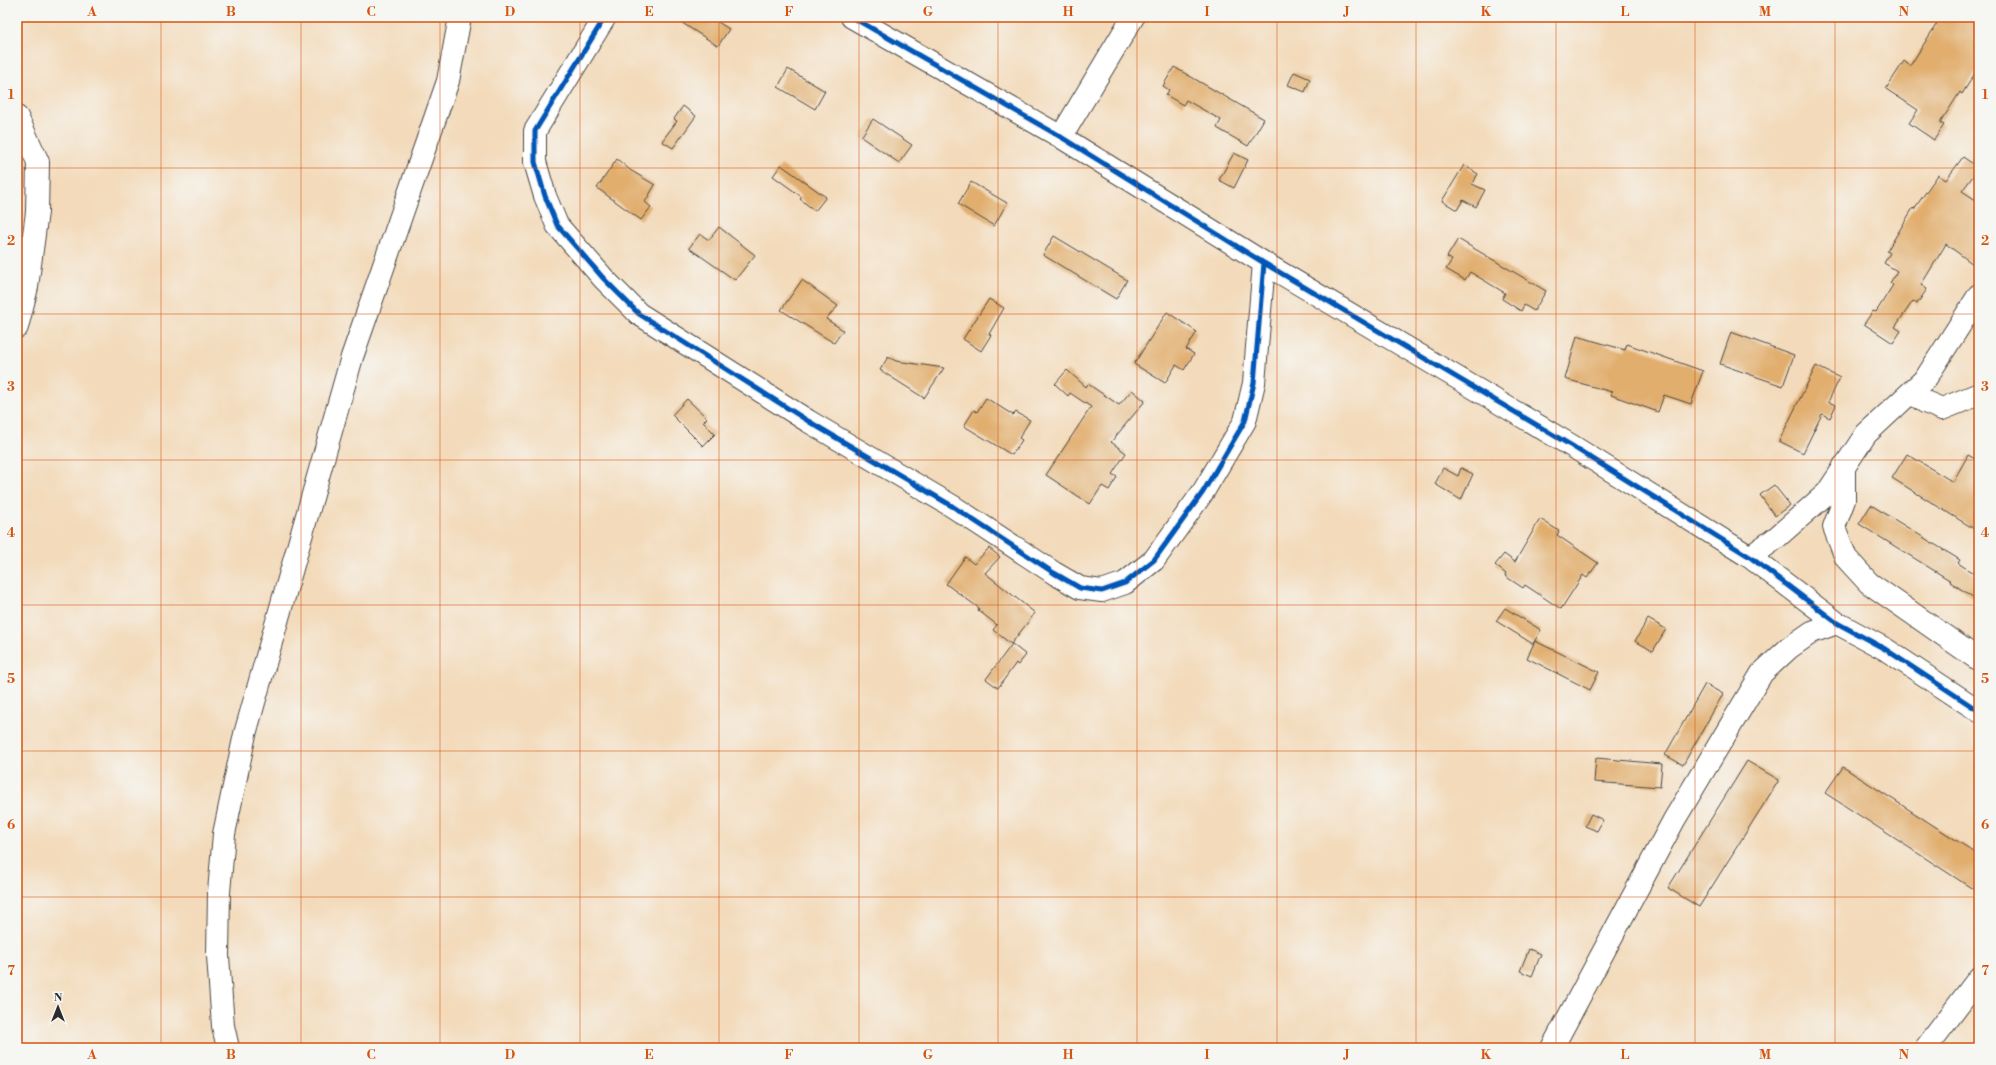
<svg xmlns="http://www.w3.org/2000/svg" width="1996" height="1065" font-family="'Libre Bodoni',serif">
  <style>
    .building { fill: #e1ae6e }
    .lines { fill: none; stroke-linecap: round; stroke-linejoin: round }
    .minor-casing { stroke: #494540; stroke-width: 24 }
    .minor { stroke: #fff; stroke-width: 22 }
    .cycleway-casing { stroke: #f6f6f2; stroke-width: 8 }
    .cycleway { stroke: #0057b8; stroke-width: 5 }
    .grid { fill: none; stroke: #d5540f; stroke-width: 1; stroke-opacity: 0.55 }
    .neatline { fill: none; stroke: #d5540f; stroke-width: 1.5 }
    .grid-label { font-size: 13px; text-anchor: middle; font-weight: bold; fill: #d5540f }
  </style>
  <rect width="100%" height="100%" fill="#f6f6f2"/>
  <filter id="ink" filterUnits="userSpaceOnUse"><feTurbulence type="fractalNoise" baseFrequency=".025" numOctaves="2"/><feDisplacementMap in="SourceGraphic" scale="8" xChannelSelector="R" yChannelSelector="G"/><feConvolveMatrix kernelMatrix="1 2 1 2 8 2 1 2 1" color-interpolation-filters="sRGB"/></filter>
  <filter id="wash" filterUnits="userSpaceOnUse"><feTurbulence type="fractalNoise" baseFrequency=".012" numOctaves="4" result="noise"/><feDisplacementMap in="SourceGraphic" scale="16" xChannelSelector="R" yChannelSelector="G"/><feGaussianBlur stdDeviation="0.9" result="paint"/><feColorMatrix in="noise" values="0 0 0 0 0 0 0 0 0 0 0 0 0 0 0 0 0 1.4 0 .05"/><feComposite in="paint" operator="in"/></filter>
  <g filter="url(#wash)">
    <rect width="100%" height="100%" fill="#f3daba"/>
    <g id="blocks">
      <path class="building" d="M 673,17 L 710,17 L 729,29 L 718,46 Z
        M 1941,17 L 1979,17 L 1979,67 L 1962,94 L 1960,92 L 1940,123 L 1944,125 L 1934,140 L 1909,123 L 1918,110 L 1886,89 L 1904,61 L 1910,66 Z
        M 1174,67 L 1264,119 L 1248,146 L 1217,128 L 1221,120 L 1186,100 L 1183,105 L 1166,95 L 1169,90 L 1163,86 Z
        M 788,69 L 825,91 L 815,109 L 778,87 Z
        M 1294,72 L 1310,79 L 1305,92 L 1288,85 Z
        M 683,106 L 696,116 L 673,148 L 662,141 L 677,121 L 674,119 Z
        M 873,119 L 912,145 L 899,163 L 861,137 Z
        M 1234,153 L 1248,160 L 1234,188 L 1219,180 Z
        M 1963,157 L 1979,168 L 1962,191 L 1979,202 L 1979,256 L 1973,264 L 1946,244 L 1921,285 L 1927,289 L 1917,304 L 1913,301 L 1895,327 L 1901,331 L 1893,343 L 1864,324 L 1873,311 L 1876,312 L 1893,285 L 1890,283 L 1897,271 L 1884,263 L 1890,253 L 1887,251 L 1913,208 L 1914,209 L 1938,175 L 1946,180 Z
        M 617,159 L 630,170 L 655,185 L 645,202 L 651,207 L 641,220 L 597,188 Z
        M 781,165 L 826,197 L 815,211 L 800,199 L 802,197 L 773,176 Z
        M 1464,165 L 1478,174 L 1472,184 L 1485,190 L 1476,207 L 1463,200 L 1457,210 L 1442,201 Z
        M 971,182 L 1007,203 L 994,226 L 958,204 Z
        M 719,227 L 755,255 L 735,280 L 689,248 L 700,234 L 709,240 Z
        M 1054,236 L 1127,280 L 1116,299 L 1043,255 Z
        M 1458,239 L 1546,291 L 1534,311 L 1524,305 L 1521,311 L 1502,299 L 1505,293 L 1470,272 L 1465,280 L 1446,269 L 1452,260 L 1447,257 Z
        M 802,280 L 838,306 L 826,319 L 843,330 L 834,343 L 781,310 Z
        M 989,299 L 1004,308 L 989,334 L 991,335 L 981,351 L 963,339 Z
        M 1167,312 L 1197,332 L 1186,349 L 1194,354 L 1184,370 L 1176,365 L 1165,383 L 1134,364 Z
        M 1731,332 L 1794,355 L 1783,386 L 1720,364 Z
        M 1577,336 L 1625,350 L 1627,344 L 1703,371 L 1691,404 L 1664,395 L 1658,412 L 1611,395 L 1612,392 L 1565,379 Z
        M 888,357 L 896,361 L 944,368 L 924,398 L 880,370 Z
        M 1816,366 L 1840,378 L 1828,402 L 1836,405 L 1830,418 L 1822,414 L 1803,453 L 1779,441 Z
        M 1067,370 L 1086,387 L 1088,384 L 1119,405 L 1132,390 L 1145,401 L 1111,442 L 1126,453 L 1112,474 L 1117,477 L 1109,490 L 1102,486 L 1090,504 L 1046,475 L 1091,407 L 1070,393 L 1068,396 L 1055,384 Z
        M 986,398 L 1013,415 L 1016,412 L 1030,420 L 1019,438 L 1022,440 L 1012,455 L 964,426 L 974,410 L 977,412 Z
        M 687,399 L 707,418 L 703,422 L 715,434 L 703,446 L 672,415 Z
        M 1907,454 L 1953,482 L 1968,455 L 1979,461 L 1979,532 L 1892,478 Z
        M 1443,468 L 1458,476 L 1461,468 L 1473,474 L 1461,500 L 1435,484 Z
        M 1774,485 L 1790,505 L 1775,516 L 1760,495 Z
        M 1871,505 L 1960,560 L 1958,563 L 1979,577 L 1979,601 L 1950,582 L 1951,581 L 1859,524 Z
        M 1540,519 L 1559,531 L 1557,535 L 1598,563 L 1587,578 L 1583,575 L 1561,609 L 1525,585 L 1523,588 L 1505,576 L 1506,574 L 1495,565 L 1504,554 L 1515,562 Z
        M 989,548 L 1000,557 L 985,573 L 1035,613 L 1011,644 L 993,630 L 997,625 L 978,610 L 979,608 L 946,584 L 965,557 L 974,564 Z
        M 1505,608 L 1541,630 L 1533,644 L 1496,621 Z
        M 1648,619 L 1666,629 L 1653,651 L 1635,641 Z
        M 1535,641 L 1599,672 L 1590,690 L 1527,658 Z
        M 1012,644 L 1026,655 L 1018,665 L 1016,663 L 998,688 L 986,679 Z
        M 1705,684 L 1723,694 L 1683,765 L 1665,755 Z
        M 1596,758 L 1662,764 L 1660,787 L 1594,782 Z
        M 1747,761 L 1779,780 L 1699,907 L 1668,888 Z
        M 1843,767 L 1979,855 L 1979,893 L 1825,793 Z
        M 1591,814 L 1603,820 L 1597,831 L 1585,826 Z
        M 1529,949 L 1541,954 L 1532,976 L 1520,971 Z"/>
    </g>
  </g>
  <g filter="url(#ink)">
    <use href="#blocks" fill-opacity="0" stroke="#494540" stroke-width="1"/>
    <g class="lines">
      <defs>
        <path id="minor" d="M 605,17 L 535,131 L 535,162 L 545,196 L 557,225 L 604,279 L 639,314 L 808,421 L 952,506 L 1054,573 L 1080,588 L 1102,591 L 1125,583 L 1154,560 L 1203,492 L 1245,421 L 1254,383 L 1264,263
          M 852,17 L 1061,137 L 1264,263 L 1572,446 L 1750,557 L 1837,623 L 1885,649 L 1979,711
          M 17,117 L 38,162 L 37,212 L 27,287 L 17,327
          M 1061,137 L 1133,17
          M 1911,392 L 1925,402 L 1942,409 L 1979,394
          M 1844,466 L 1844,500 L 1834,527 L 1846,558 L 1869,583 L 1979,660
          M 1750,557 L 1776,538 L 1827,493 L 1866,434 L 1926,378 L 1979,295
          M 228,1048 L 223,1026 L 218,956 L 219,892 L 224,834 L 245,734 L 352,357 L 448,81 L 460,17
          M 1552,1048 L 1674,820 L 1762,673 L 1789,648 L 1812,632 L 1837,623
          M 1926,1048 L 1979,978"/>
      </defs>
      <use href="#minor" class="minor-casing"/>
      <use href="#minor" class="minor"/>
      <defs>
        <path id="cycleway" d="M 605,17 L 535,131 L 535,162 L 545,196 L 557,225 L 604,279 L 639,314 L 808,421 L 952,506 L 1054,573 L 1080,588 L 1102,591 L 1125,583 L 1154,560 L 1203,492 L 1245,421 L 1254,383 L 1264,263
          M 852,17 L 1061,137 L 1264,263 L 1572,446 L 1750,557 L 1837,623 L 1885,649 L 1979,711"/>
      </defs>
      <use href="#cycleway" class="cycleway-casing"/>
      <use href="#cycleway" class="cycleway"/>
    </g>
  </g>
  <path class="grid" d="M 161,17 L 161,1048M 301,17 L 301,1048M 440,17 L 440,1048M 580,17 L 580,1048M 719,17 L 719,1048M 859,17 L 859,1048M 998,17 L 998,1048M 1137,17 L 1137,1048M 1277,17 L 1277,1048M 1416,17 L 1416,1048M 1556,17 L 1556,1048M 1695,17 L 1695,1048M 1835,17 L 1835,1048M 17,168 L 1979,168M 17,314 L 1979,314M 17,460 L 1979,460M 17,605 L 1979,605M 17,751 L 1979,751M 17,897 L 1979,897"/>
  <rect width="1996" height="1065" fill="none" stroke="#f6f6f2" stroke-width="44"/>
  <g transform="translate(58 1007)" stroke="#f6f6f2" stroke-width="3" paint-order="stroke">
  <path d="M0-3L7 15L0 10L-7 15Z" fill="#2b2b2b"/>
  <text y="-6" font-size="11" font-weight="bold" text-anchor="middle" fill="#2b2b2b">N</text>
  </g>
  <rect x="22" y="22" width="1952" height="1021" class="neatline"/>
  <g class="grid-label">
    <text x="92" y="16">A</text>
    <text x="231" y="16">B</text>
    <text x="371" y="16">C</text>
    <text x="510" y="16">D</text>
    <text x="649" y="16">E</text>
    <text x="789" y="16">F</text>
    <text x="928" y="16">G</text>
    <text x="1068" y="16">H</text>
    <text x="1207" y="16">I</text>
    <text x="1347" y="16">J</text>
    <text x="1486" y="16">K</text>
    <text x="1625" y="16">L</text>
    <text x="1765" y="16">M</text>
    <text x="1904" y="16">N</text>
    <text x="11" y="99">1</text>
    <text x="1985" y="99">1</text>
    <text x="11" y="245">2</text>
    <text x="1985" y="245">2</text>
    <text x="11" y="391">3</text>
    <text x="1985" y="391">3</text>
    <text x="11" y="537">4</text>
    <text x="1985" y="537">4</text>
    <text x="11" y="683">5</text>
    <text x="1985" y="683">5</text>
    <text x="11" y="829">6</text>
    <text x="1985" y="829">6</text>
    <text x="11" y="975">7</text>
    <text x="1985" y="975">7</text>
    <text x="92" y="1059">A</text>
    <text x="231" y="1059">B</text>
    <text x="371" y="1059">C</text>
    <text x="510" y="1059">D</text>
    <text x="649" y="1059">E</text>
    <text x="789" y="1059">F</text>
    <text x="928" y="1059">G</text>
    <text x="1068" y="1059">H</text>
    <text x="1207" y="1059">I</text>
    <text x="1347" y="1059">J</text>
    <text x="1486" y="1059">K</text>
    <text x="1625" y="1059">L</text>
    <text x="1765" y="1059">M</text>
    <text x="1904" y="1059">N</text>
  </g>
</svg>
